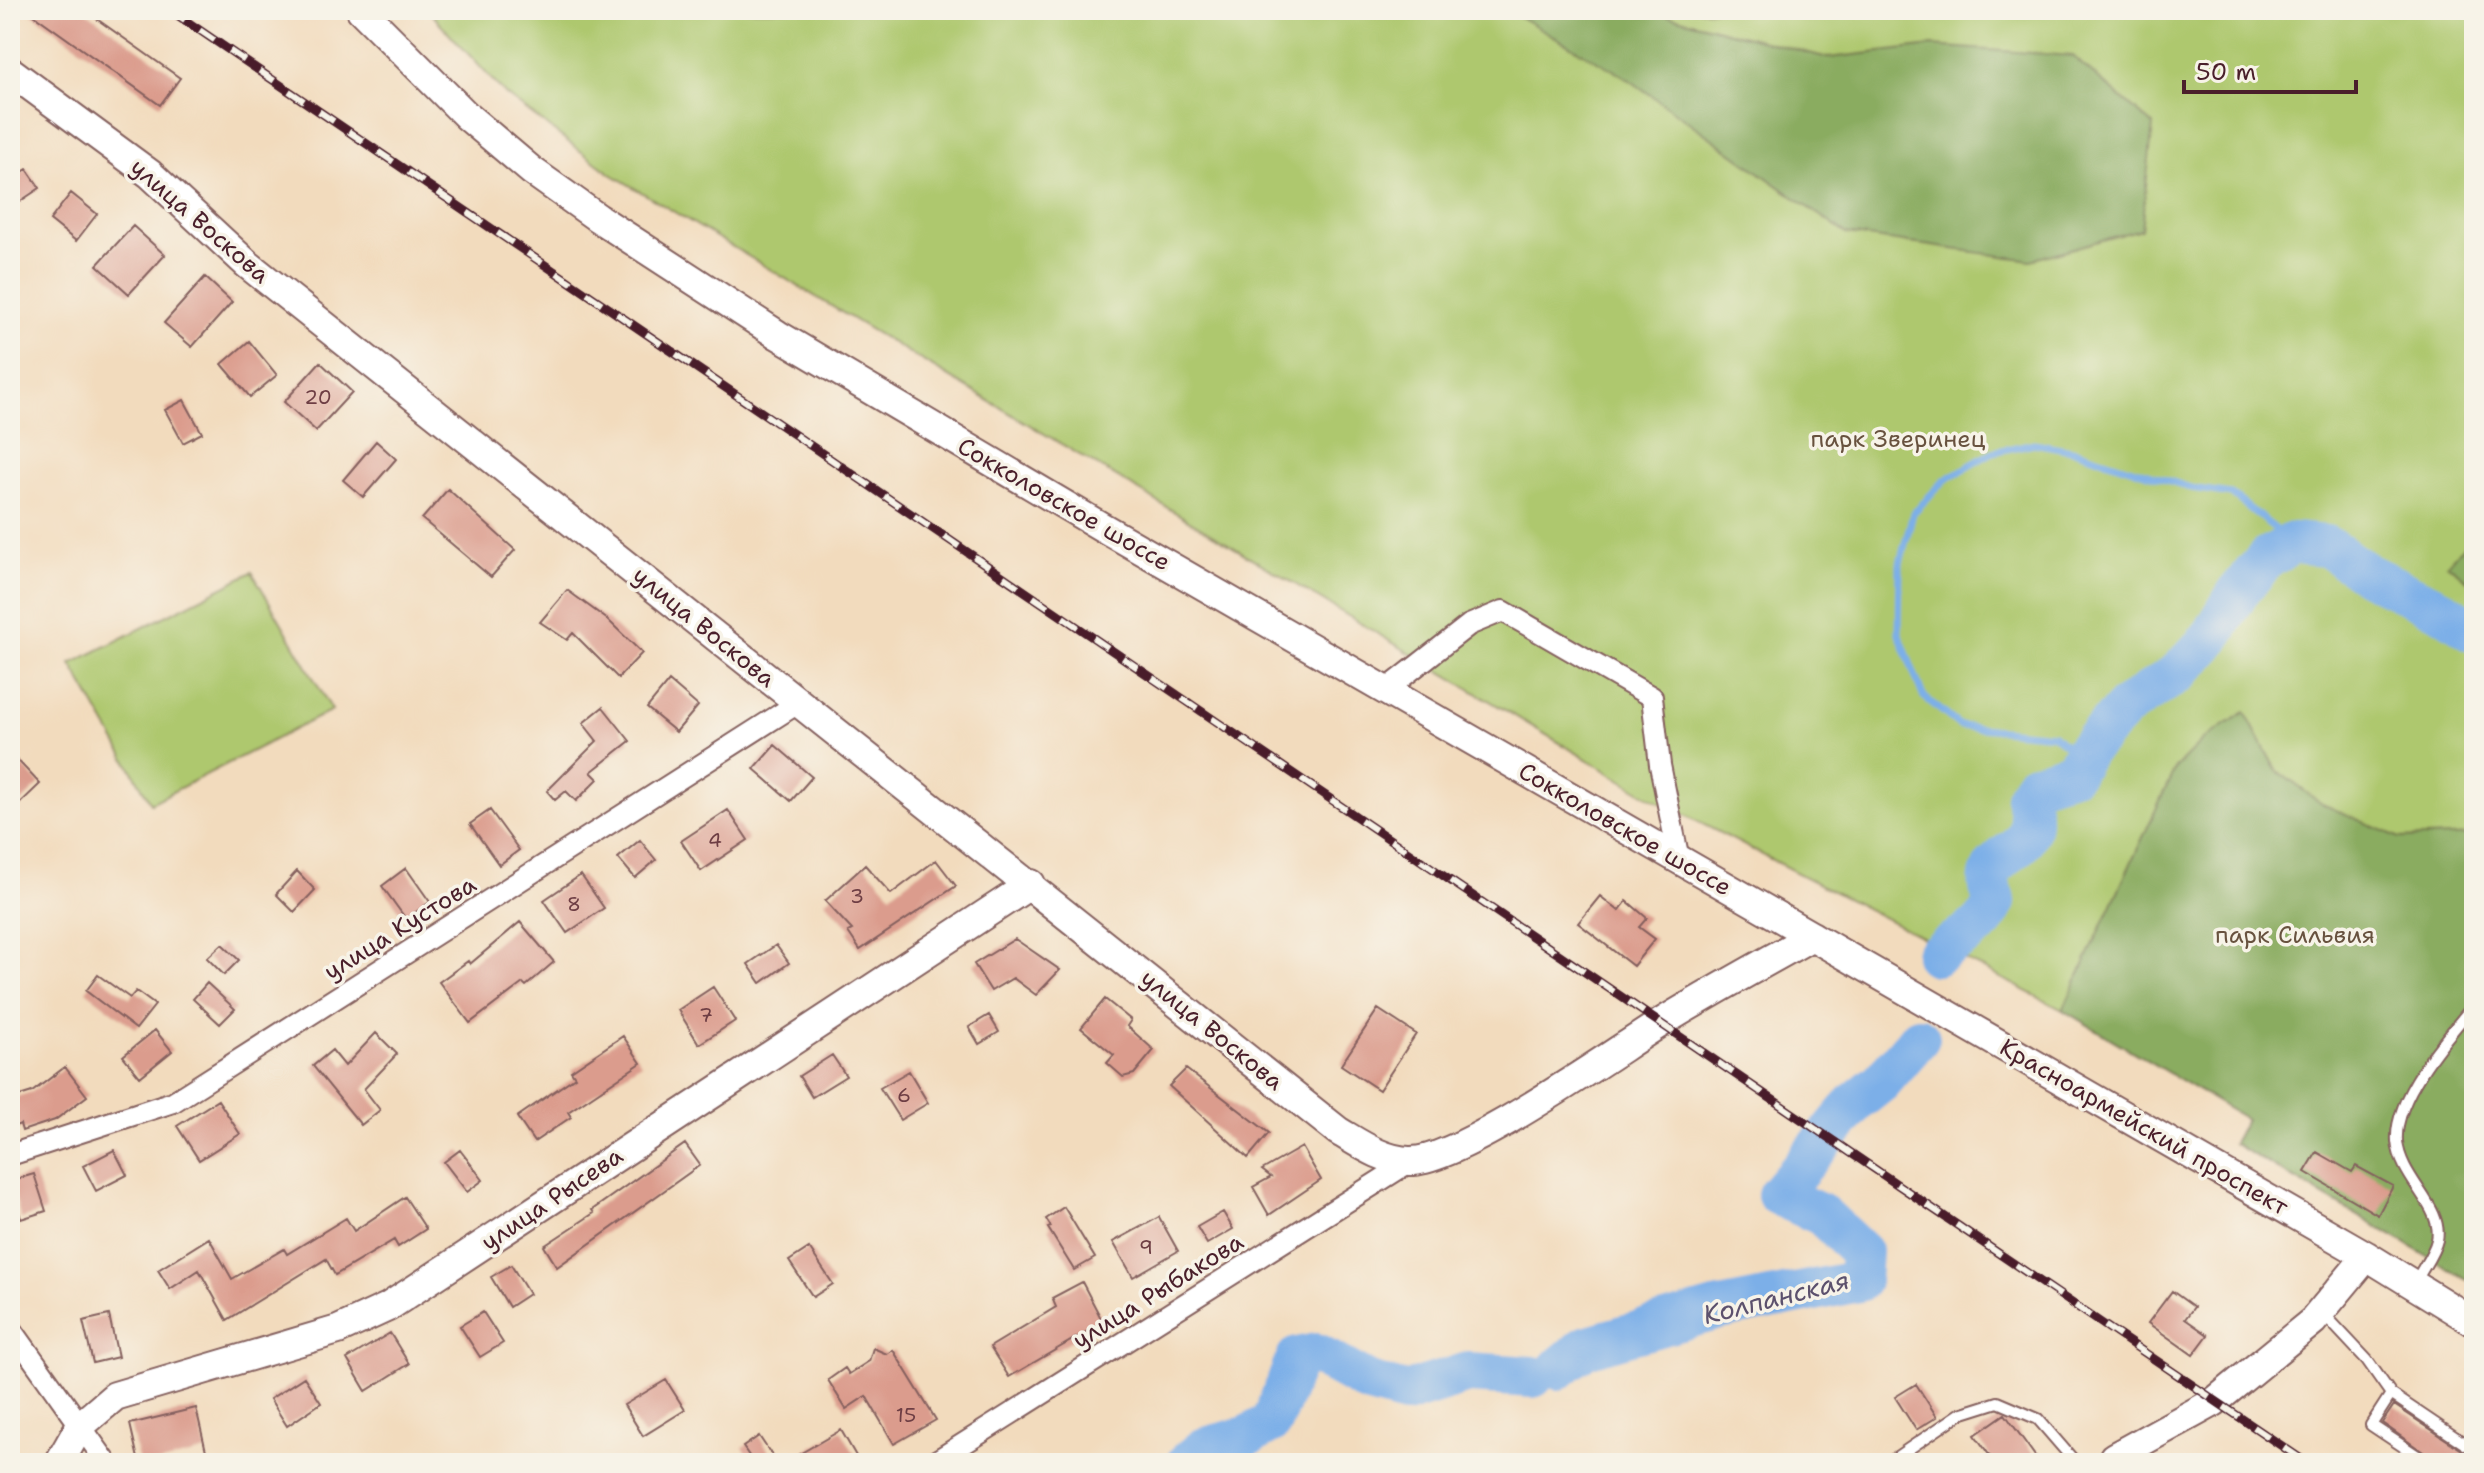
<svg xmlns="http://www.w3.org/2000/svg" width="2484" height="1473" font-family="'Shantell Sans',sans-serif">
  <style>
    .green { fill: #aec86e; stroke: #7c744c; stroke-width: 2 }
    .forest { fill: #8aac61; stroke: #6a6646; stroke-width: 2 }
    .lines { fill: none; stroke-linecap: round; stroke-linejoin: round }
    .stream { stroke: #7cafe8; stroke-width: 7 }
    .river { stroke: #7cafe8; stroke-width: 42 }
    .building { fill: #db9c8d }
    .lane-casing { stroke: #85615e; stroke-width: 14 }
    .street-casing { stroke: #85615e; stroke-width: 24 }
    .secondary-casing { stroke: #85615e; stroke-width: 32 }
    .lane { stroke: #fff; stroke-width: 10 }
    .street { stroke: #fff; stroke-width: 20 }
    .secondary { stroke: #fff; stroke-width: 28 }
    .rail-casing { stroke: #4a1f2b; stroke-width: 9 }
    .rail { stroke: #f7f3e8; stroke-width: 6; stroke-dasharray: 18; stroke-linecap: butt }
    .labels { text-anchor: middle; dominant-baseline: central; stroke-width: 7; stroke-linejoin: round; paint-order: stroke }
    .number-label { font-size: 20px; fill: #6e3e44 }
    .street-label { font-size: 24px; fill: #4a1f2b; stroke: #f7f3e8 }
    .park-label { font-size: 24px; fill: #68523f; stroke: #f7f3e8 }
    .water-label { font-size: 26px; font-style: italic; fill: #5c516d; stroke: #f7f3e8 }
  </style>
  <rect width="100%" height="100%" fill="#f7f3e8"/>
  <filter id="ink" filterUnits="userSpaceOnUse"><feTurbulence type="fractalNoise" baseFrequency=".0125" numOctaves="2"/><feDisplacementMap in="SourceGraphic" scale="16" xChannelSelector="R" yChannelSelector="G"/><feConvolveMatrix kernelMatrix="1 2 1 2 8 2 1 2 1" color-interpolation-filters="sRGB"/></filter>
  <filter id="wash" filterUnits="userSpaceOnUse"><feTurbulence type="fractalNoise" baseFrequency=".006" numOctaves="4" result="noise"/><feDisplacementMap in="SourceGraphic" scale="32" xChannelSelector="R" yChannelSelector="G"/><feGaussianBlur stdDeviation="1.8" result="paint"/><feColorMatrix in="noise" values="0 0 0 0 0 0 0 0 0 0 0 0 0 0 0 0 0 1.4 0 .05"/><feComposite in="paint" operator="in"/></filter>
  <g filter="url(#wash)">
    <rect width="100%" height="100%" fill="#f2dbbd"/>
    <path class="green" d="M 428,10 L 2474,10 L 2474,1283 L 2233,1143 L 2246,1119 L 2063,1010 L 1650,797 L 611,174 L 506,95 Z
      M 252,572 L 332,710 L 151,803 L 71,664 Z"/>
    <path class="forest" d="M 1508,10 L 1647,10 L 1828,58 L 1932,46 L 2072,56 L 2153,125 L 2141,229 L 2031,260 L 1846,234 L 1627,78 Z
      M 2474,534 L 2474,585 L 2447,564 Z
      M 2245,712 L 2276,770 L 2322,804 L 2400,838 L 2474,835 L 2474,1283 L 2233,1143 L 2246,1119 L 2063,1010 L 2175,768 L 2204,739 Z"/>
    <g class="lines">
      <path class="stream" d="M 2085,751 L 2064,744 L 2054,735 L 1960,726 L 1923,696 L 1899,634 L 1900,563 L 1913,513 L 1945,480 L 1993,452 L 2034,443 L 2077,451 L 2191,488 L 2231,494 L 2293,543
        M 1967,934 L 1985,933 L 2002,925 L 2004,914 L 1995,902"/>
      <path class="river" d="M 1936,955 L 1984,922 L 1995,902 C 1968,845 2049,864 2026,797 L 2034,784 L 2073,772 L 2085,751 L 2126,707 L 2178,673 L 2211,638 L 2238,592 L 2267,558 L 2293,543 L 2326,546 L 2367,574 L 2440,609 L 2474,631
        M 1558,1369 L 1585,1347 L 1715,1310 L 1859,1281 L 1861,1252 L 1822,1215 L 1778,1195 L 1856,1102 L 1881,1082 L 1919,1038
        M 1187,1463 L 1205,1448 L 1246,1437 L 1271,1423 L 1297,1358 L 1316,1354 L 1369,1383 L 1405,1393 L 1468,1373 L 1533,1377"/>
    </g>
    <g id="blocks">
      <path class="building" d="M 27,10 L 84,10 L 180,78 L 160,105 Z
        M 27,169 L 40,188 L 10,208 L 10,180 Z
        M 71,193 L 97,214 L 76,241 L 50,220 Z
        M 133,226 L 165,255 L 129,294 L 97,265 Z
        M 205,277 L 232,302 L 192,347 L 164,323 Z
        M 249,341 L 277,375 L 250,397 L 222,364 Z
        M 320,362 L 352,392 L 316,431 L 284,402 Z
        M 184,400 L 202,433 L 183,443 L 165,410 Z
        M 376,441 L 396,459 L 363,497 L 343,480 Z
        M 448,489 L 515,550 L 491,577 L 422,519 Z
        M 567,590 L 608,620 L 642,653 L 618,678 L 573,633 L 567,640 L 540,622 Z
        M 669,681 L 698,706 L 676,732 L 647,708 Z
        M 603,707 L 630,741 L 591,772 L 598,779 L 576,801 L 566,791 L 555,800 L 547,791 L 597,741 L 583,723 Z
        M 775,745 L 812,777 L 791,801 L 754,769 Z
        M 10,752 L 40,784 L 10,813 Z
        M 490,810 L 519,850 L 499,865 L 470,824 Z
        M 728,810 L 748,840 L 701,871 L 681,841 Z
        M 640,840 L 656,860 L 635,878 L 618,858 Z
        M 936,860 L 956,886 L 860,950 L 848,932 L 852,930 L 825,901 L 865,865 L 891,894 Z
        M 406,868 L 430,902 L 406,919 L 382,886 Z
        M 297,871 L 315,890 L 294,912 L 276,894 Z
        M 581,875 L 604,908 L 567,933 L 544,900 Z
        M 1600,896 L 1619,911 L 1627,901 L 1647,918 L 1639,927 L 1655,939 L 1633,966 L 1578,923 Z
        M 520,922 L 554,962 L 526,986 L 523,983 L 470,1023 L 439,982 L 468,961 L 470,964 Z
        M 1015,939 L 1060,970 L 1036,995 L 1013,978 L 991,991 L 974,964 Z
        M 222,944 L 239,960 L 224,975 L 207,958 Z
        M 776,945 L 789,963 L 761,983 L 748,964 Z
        M 98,975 L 130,998 L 136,991 L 155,1005 L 136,1029 L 86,991 Z
        M 207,983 L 235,1009 L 220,1024 L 193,999 Z
        M 713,987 L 735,1021 L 699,1044 L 678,1010 Z
        M 1105,999 L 1131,1020 L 1127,1026 L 1154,1050 L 1134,1074 L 1123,1077 L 1107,1063 L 1114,1055 L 1081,1028 Z
        M 1378,1009 L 1416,1034 L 1379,1090 L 1341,1065 Z
        M 989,1015 L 999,1032 L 979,1044 L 969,1027 Z
        M 155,1030 L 172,1051 L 140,1077 L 123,1056 Z
        M 376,1033 L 397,1054 L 364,1089 L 380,1110 L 361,1125 L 313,1066 L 332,1050 L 345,1066 Z
        M 623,1036 L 641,1063 L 568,1112 L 571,1117 L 534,1142 L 517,1117 L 575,1077 L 571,1071 Z
        M 832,1055 L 846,1076 L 812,1097 L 799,1076 Z
        M 65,1067 L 87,1096 L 55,1120 L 22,1131 L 20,1124 L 10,1128 L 10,1099 L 32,1092 Z
        M 1186,1069 L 1269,1133 L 1248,1158 L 1169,1086 Z
        M 909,1071 L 928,1103 L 900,1120 L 880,1088 Z
        M 218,1100 L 240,1134 L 199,1160 L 177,1126 Z
        M 685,1144 L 700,1165 L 557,1267 L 544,1246 L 594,1213 L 592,1210 Z
        M 1302,1147 L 1321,1180 L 1269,1215 L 1253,1187 L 1271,1177 L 1262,1170 Z
        M 114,1150 L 127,1175 L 96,1191 L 83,1166 Z
        M 460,1150 L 483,1180 L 467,1192 L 444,1162 Z
        M 2317,1152 L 2352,1172 L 2356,1166 L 2393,1186 L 2378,1215 L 2305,1172 Z
        M 34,1174 L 46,1211 L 21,1219 L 10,1181 Z
        M 405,1197 L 426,1229 L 398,1247 L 394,1240 L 335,1275 L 326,1259 L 227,1320 L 199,1270 L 170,1289 L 158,1270 L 209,1238 L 232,1279 L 284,1249 L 287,1254 L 346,1218 L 354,1231 Z
        M 1064,1207 L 1095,1258 L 1074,1270 L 1048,1228 L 1051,1227 L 1046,1219 Z
        M 1223,1212 L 1233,1229 L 1207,1244 L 1197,1227 Z
        M 1159,1217 L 1178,1251 L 1133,1277 L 1113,1242 Z
        M 809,1248 L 833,1284 L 813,1297 L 789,1261 Z
        M 511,1265 L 529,1294 L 509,1307 L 491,1277 Z
        M 1082,1282 L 1103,1322 L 1009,1377 L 990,1347 L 1056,1307 L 1052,1298 Z
        M 2172,1291 L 2194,1307 L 2185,1319 L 2208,1335 L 2193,1355 L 2148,1323 Z
        M 483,1312 L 503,1343 L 480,1357 L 460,1326 Z
        M 109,1315 L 118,1357 L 93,1363 L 83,1321 Z
        M 390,1333 L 409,1364 L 366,1391 L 347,1359 Z
        M 873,1348 L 887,1354 L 893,1350 L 936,1420 L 894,1444 L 866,1396 L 846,1409 L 828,1380 L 845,1368 L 849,1374 L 869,1361 Z
        M 304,1377 L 321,1403 L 287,1426 L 270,1399 Z
        M 666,1380 L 685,1410 L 643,1436 L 624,1405 Z
        M 1916,1384 L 1937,1417 L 1916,1430 L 1895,1397 Z
        M 2394,1405 L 2474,1458 L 2474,1463 L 2436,1461 L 2382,1423 Z
        M 196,1408 L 206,1451 L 157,1463 L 139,1463 L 130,1424 Z
        M 2005,1414 L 2040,1463 L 1995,1463 L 1975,1435 Z
        M 841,1430 L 860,1463 L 784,1463 Z
        M 759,1436 L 777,1463 L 754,1463 L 743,1447 Z"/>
    </g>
  </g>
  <g filter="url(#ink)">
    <use href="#blocks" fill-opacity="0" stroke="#85615e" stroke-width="2"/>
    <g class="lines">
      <defs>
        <path id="lane" d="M 2415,1283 C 2421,1270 2434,1254 2437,1240 C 2444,1207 2400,1179 2397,1141 C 2394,1097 2447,1037 2474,1005
          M 2323,1313 L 2367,1360 L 2391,1394
          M 1888,1463 L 1960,1414 L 1998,1402 L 2038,1419 L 2076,1463
          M 2428,1463 L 2371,1425 L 2391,1394 L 2474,1450"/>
        <path id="street" d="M 1386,690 L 1469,625 L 1503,611 L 1652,697 L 1660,765 L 1679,860
          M 10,1155 L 173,1102 L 798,703
          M 10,1327 L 107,1463
          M 933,1463 L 1411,1161"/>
        <path id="secondary" d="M 361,10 L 467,116 L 532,171 L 598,218 L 778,335 L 1102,527 L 2367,1256 L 2474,1322
          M 10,71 L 150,174 L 247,264 L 1338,1131 C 1360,1144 1384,1161 1410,1161 C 1459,1162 1611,1054 1659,1024 C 1709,993 1761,965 1812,936
          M 59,1463 L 80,1426 L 115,1396 L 338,1330 L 388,1307 L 1031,884
          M 2114,1463 L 2114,1457 L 2214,1402 L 2313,1321 L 2367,1256"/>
      </defs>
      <use href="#lane" class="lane-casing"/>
      <use href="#street" class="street-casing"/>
      <use href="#secondary" class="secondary-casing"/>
      <use href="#lane" class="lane"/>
      <use href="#street" class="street"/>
      <use href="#secondary" class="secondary"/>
      <defs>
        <path id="rail" d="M 170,10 L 2307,1463"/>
      </defs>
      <use href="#rail" class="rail-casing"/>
      <use href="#rail" class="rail"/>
    </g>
  </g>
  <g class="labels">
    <g class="number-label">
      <text x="318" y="397">20</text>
      <text x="715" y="840">4</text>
      <text x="857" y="896">3</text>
      <text x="574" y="904">8</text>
      <text x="706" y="1015">7</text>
      <text x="904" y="1095">6</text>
      <text x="1146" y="1247">9</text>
      <text x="906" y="1415">15</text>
    </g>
    <g class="street-label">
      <text transform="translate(200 221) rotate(41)">улица Воскова</text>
      <text transform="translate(1064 504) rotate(30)">Сокколовское шоссе</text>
      <text transform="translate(704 627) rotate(39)">улица Воскова</text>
      <text transform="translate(1625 829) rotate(30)">Сокколовское шоссе</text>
      <text transform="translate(400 928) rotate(-32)">улица Кустова</text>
      <text transform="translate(1212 1030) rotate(39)">улица Воскова</text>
      <text transform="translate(2144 1127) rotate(30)">Красноармейский проспект</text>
      <text transform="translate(552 1199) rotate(-34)">улица Рысева</text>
      <text transform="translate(1158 1291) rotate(-32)">улица Рыбакова</text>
    </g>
    <g class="park-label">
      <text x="1898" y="439">парк Зверинец</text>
      <text x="2295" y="935">парк Сильвия</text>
    </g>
    <g class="water-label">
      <text transform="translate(1776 1297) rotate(-14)">Колпанская</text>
    </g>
  </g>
  <rect width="2484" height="1473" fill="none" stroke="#f7f3e8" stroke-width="40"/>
  <path d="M2184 80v12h172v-12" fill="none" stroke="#4a1f2b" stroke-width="4"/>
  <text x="2196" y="80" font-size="24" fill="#4a1f2b" stroke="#f7f3e8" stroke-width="6" paint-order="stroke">50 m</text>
</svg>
